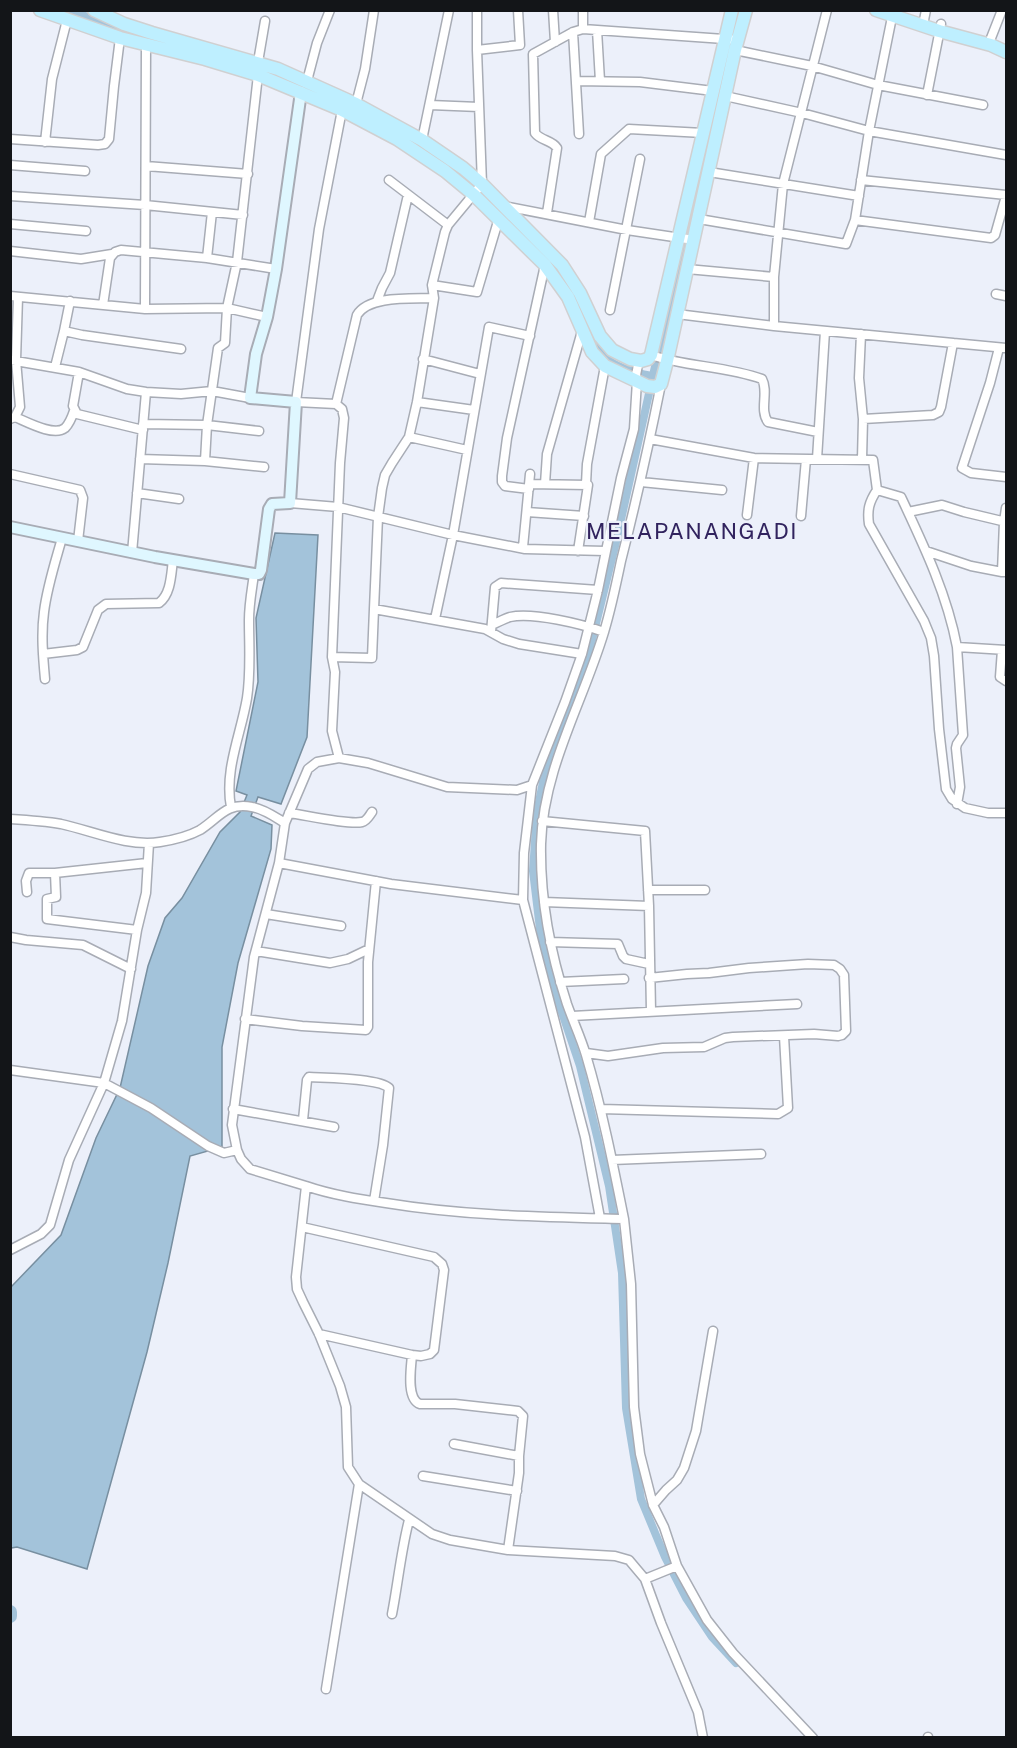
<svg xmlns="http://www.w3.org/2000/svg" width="1017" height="1748" font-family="'Public Sans',sans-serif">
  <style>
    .water { fill: #a3c3da; stroke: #788fa0; stroke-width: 1.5 }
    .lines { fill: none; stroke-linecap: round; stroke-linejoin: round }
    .canal { stroke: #a3c3da; stroke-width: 8 }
    .river { stroke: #a3c3da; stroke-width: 14 }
    .street-casing { stroke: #a8acb5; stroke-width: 11 }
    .secondary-casing { stroke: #a8acb5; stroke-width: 14 }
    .primary-casing { stroke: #d0d0d1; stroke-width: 15 }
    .street { stroke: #fff; stroke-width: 8 }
    .secondary { stroke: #dff7ff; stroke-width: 10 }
    .primary { stroke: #beefff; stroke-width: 12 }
    .labels { text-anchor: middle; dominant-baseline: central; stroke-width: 4.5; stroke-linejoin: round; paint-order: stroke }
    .neighbourhood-label { font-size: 22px; letter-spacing: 1.5px; fill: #31235e; stroke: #ecf0fa }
  </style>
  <rect width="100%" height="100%" fill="#ecf0fa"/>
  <path class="water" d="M 275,533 L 318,535 L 307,737 L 281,804 L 258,797 L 251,816 L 272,825 L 271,849 L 238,963 L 222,1047 L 222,1147 L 190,1156 L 168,1263 L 147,1352 L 87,1569 L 17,1547 L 11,1548 L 11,1287 L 61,1235 L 96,1138 L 120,1088 L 148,966 L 165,918 L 182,898 L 220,832 L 240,812 L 247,795 L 236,791 L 258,682 L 256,618 Z"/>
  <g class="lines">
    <path class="canal" d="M 68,10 L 128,31
      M 735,27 L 739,10
      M 714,118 L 656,362 L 616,542 L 586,664 L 544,777 L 537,812 L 533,871 L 540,929 L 548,971 L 580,1066 L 609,1186 L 622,1273 L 626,1408 L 641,1499 L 665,1557 L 686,1598 L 712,1637 L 736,1663
      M 442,161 L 482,192 L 501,211
      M 569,286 C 580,306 589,341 605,357 C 616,368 637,373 652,376"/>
    <path class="river" d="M 10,1612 L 10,1616"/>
    <defs>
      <path id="street" d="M 553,10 L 555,42
        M 583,10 L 583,29
        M 924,20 L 926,10
        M 597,30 L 600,81
        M 573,32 L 579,134
        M 991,38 L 1002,10
        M 477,50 L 477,10
        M 735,50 L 812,66 L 878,85 L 983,105
        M 258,62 L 265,21
        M 307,81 L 317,43 L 330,10
        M 576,81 L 640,82 L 713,91
        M 927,95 L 941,24
        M 725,96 L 802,113 L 869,131 L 1006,155
        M 356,104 L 365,69 L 374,10
        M 430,105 L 479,107
        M 10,139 L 98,145 L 105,144 L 109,139 L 114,86 L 120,38
        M 422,140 L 449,10
        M 45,142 L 52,79 L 67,20
        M 10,165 L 85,171
        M 146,166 L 248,174
        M 709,172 L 859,196
        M 389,180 L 448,225
        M 861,180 L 1006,195
        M 10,196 L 145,205 L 243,215
        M 504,206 L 627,230 L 694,240
        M 547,213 L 557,148 C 552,140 541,141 535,133 L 533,54 L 573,32 L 583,29 L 738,40
        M 699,219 L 846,244 L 855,220 L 869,131 L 892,17
        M 855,220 L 991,238 L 995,235 L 1006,196
        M 589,222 L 601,154 L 629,129 L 703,133
        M 10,224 L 86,231
        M 10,251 L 81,259 L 112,254
        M 207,258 L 212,212
        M 687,269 L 774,277
        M 432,285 L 477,292 L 499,218
        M 996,294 L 1006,296
        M 10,296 L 145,309 L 227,308 L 267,317
        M 70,301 L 64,331 L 82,335 L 181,349
        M 377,301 L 382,288 L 390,273 L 408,195
        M 103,305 L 110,258 L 115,252 L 121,250 L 207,258 L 276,269
        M 145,309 L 146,45
        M 610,310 L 640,159
        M 677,314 L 774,326 L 1006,348
        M 774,326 L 774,277 L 783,184 L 827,10
        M 861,334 L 859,378 L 863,419 L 862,459
        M 999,348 L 990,383 L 962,468 L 971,473 L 1006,477
        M 651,355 C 687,367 726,366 762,379 C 769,392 759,410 768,422 L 818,432
        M 423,359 L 480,374
        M 10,360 L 79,372 L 127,389 L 146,392 L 181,394 L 212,391 L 250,398
        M 639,360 L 636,375 L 637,381 L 634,429 L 621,478 L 598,590 L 582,654 L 565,702 L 532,785 L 517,790 L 447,787 L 368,763 L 339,758 L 317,762 L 308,769 L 285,823 L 279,863 L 254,957 L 232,1125 L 237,1150 L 241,1159 L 250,1169 L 306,1186 L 296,1277 L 297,1289 L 303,1302 L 319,1334 L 340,1386 L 346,1407 L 348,1467 L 359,1484 L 432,1534 L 450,1540 L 508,1550 L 615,1556 L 629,1560 L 645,1579 L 661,1623 L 698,1712 L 703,1738
        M 55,367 L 64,331
        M 79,372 L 73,406 L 77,414 L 143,430
        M 417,402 L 474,410
        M 336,404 L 357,315 C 369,295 412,299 434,298
        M 15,417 C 27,422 54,437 65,428 C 69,424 72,417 74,411
        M 10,419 L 15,417 L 20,407 L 16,360 L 18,297
        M 863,419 L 933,415 L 939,412 L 941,407 L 953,343
        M 143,424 L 207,425 L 259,431
        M 409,437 L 417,402 L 434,298 L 432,285 L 445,232 L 448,225 L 482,184 L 477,50 L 520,45 L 518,10
        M 650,439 L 754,458 L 873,460 L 877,490 L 901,497 C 924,546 947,594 957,647 L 1006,650
        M 140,459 L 205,461 L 264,467
        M 817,459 L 825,331
        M 205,461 L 207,425 L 218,348 L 225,343 L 227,308 L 237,262 L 258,75
        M 10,474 L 80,490 L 83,498 L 78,541
        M 530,474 L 523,547 L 525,549 L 605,551
        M 641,482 L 722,490
        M 529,484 L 588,485 L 578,551
        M 545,484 L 547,454 L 582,331
        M 586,484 L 587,464 L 605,366
        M 529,489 L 505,486 L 502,482 L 502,476 L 507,438 L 545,265
        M 877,490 C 869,502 867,510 869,524 L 924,621 L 931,638 L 934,656 L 939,729 L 946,789 L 952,799 L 965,808 L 988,813 L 1006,813
        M 137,493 L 179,499
        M 290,503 L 338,507 L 453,535 L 525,549
        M 527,512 L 584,516
        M 908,512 L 942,505 L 964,512 L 1006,522
        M 747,515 L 754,458
        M 801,516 L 806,459
        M 926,551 L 971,566 L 1002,572
        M 132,553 L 146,392
        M 1006,572 L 1002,572 L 1004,522 L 1006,508
        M 374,609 L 378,517 L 382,488 L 385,475 L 392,463 L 409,437 L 467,450
        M 435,619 L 453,535 L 489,327 L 530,336
        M 492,625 C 498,622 504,619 510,617 C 533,612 582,624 604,632
        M 491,632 L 495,587 L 501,583 L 598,590
        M 957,647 L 963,735 L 957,744 L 956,748 L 960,787 L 957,804
        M 1002,650 L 1000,677 L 1006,681
        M 43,654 L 77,650 L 83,647 L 98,610 L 106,604 L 159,603 C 171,594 171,575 173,560
        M 332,657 L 372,658 L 374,609 L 485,629 L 503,639 L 519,644 L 582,654
        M 45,679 C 43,657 41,634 44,612 C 47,587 55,563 62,538
        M 339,758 L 332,731 L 335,672 L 332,657 L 340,463 L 344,418 L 342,409 L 336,404 L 296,402 L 319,229 L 342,110
        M 532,785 L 524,853 L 523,900 L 585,1137 L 600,1218
        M 231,807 C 224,770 241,734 247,698 C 251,672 249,646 249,620 C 249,604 252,589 254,574
        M 289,813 C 305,815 348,825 362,822 C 367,821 369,816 372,812
        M 10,819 C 27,820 44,821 61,824 C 93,831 127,847 160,842 C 173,840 189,836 200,830 C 219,818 226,802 252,807 C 264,809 275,817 285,823
        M 542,821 L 645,831 L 649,906 L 651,1011
        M 147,863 L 55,873 L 56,897 L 47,899 L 47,919 L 137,930 L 146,893 L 149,843
        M 279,863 L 391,884 L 523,900
        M 648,890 L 705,890
        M 27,892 L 26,881 L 29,873 L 55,873
        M 544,902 L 649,906
        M 266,914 L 341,926
        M 137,930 L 122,1021 L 104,1083 L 151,1108 L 208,1146 L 224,1153 L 237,1150
        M 10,937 L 26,940 L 83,945 L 131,969
        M 550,942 L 618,944 L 623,956 L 626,959 L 649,964
        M 256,951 L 330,963 L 348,959 L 369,949
        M 560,982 L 624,979
        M 572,1016 L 797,1004
        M 245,1019 L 302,1026 L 366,1030 L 368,1027 L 368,962 L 376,881
        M 586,1053 L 608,1056 L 663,1048 L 704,1047 L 725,1038 L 733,1037 L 814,1034 L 838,1036 L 842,1035 L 846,1031 L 844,975 L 840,969 L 834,965 L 808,964 L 749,968 L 709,973 L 687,974 L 649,978
        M 10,1070 L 104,1083 L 69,1160 L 50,1225 L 41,1234 L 10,1250
        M 233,1109 L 334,1127
        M 601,1109 L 778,1114 L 788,1108 L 784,1036
        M 303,1120 L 307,1080 L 309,1077 C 326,1078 379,1078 389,1088 L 383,1145 L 374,1201
        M 612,1160 L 761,1154
        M 306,1186 C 332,1195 359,1199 386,1203 C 465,1216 545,1217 624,1219 C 613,1164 602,1109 586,1055 C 581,1038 573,1021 567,1004 C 550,952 540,899 541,844 C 543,769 583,702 604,632 C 611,609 616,585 621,561 C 636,502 649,444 661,384
        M 624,1219 L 631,1284 L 634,1407 L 640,1454 L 653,1505 L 664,1527 L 677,1566 L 707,1620 L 733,1653 L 813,1738
        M 302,1227 L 434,1257 L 442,1264 L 444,1270 L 434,1350 L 430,1354 L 421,1356 L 412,1355 L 319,1334
        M 412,1355 C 411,1368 406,1399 420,1404 L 455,1404 L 518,1411 L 523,1416 L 519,1456 L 519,1473 L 508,1550
        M 454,1444 L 519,1456
        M 423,1476 L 517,1491
        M 653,1505 L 666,1490 L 677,1480 L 684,1468 L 696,1431 L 713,1331
        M 645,1579 L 677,1566
        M 392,1614 C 398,1583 401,1551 409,1520
        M 326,1689 L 359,1484
        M 928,1738 L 928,1737"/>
      <path id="secondary" d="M 10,527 L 155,557 L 254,574 L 259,574 L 261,570 L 269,509 L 272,504 L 290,503 L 296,402 L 250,398 L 256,354 L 267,317 L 276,269 L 301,92"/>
      <path id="primary" d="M 40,10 L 120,38 L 205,59 L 258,75 L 342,110 L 397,139 L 445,171 L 474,195 L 545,265 L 568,297 L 592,352 L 605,366 L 647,386 L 655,387 L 661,384 L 667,361 L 735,50 L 746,10
        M 94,10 L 124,24 L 152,33 L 278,69 L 356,104 L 422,140 L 463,168 L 482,184 L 562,265 L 580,293 L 600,336 L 612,350 L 630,359 L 641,361 L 648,359 L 651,355 L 732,10
        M 876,10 L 939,31 L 991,45 L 1006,52"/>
    </defs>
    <use href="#street" class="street-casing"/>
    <use href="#secondary" class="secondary-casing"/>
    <use href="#primary" class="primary-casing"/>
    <use href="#street" class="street"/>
    <use href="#secondary" class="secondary"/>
    <use href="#primary" class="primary"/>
  </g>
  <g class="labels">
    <g class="neighbourhood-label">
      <text x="692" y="531">MELAPANANGADI</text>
    </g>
  </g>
  <rect width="1017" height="1748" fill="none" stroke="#131518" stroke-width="24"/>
</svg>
